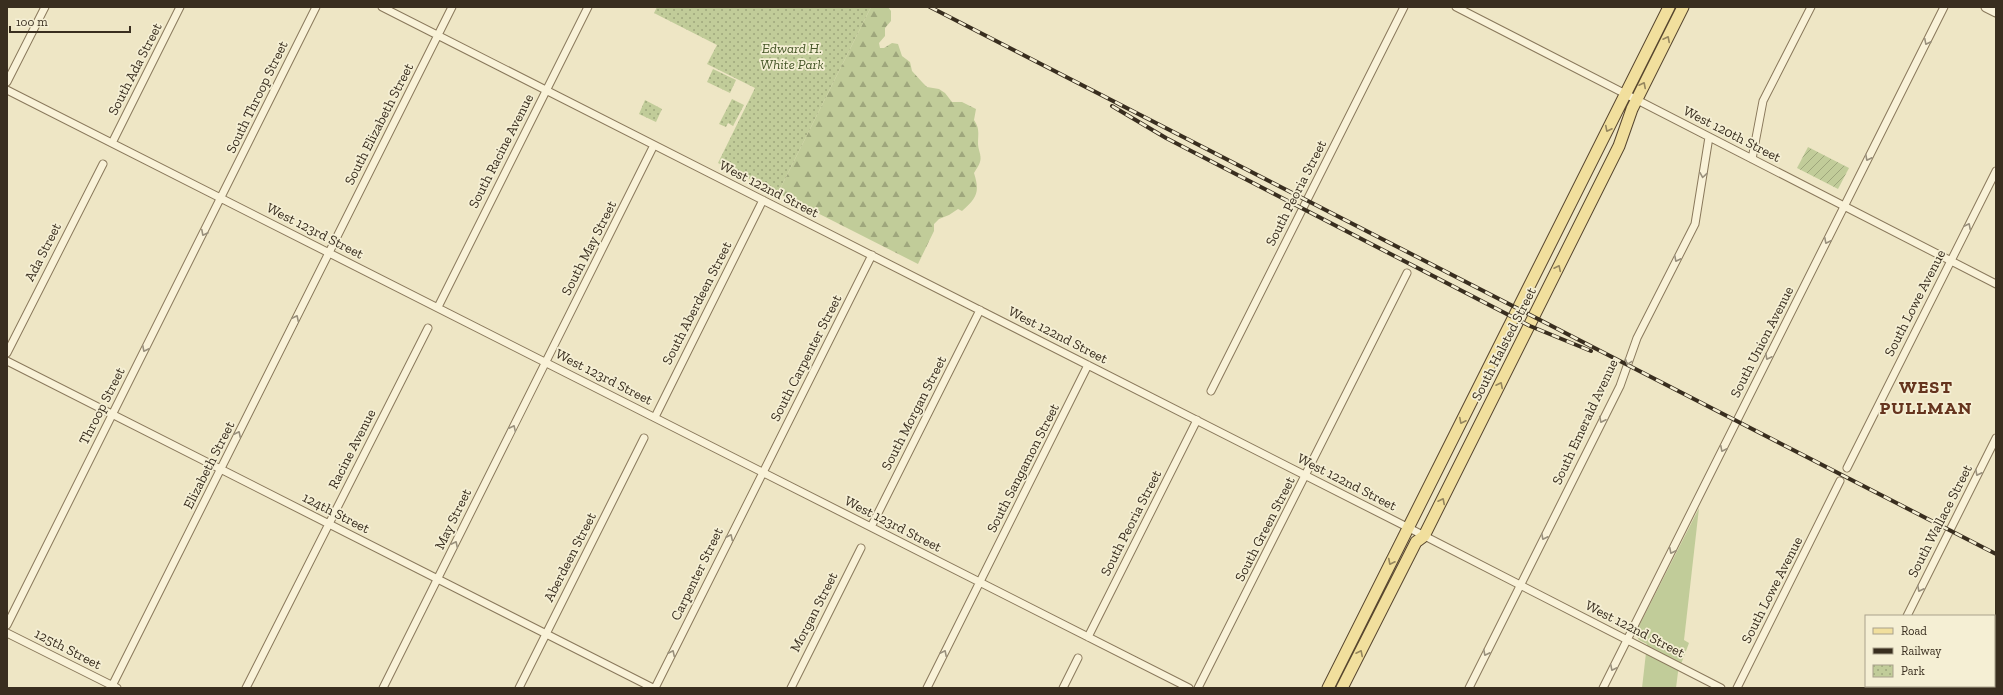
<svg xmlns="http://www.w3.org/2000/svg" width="2003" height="695" font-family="'Zilla Slab',serif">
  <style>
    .grass { fill: #c1cc99 }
    .forest { fill: url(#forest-firs) }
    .park { fill: url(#park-dots) }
    .garden { fill: url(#garden-furrows) }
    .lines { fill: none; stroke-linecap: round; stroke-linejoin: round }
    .minor-casing { stroke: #89785b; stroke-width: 9 }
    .tertiary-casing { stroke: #89785b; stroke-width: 11 }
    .primary-casing { stroke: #57462f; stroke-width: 13 }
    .minor { stroke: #f9f2d8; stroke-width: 7 }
    .tertiary { stroke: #f9f2d8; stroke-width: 9 }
    .primary { stroke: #f1df9d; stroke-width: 11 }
    .rail-casing { stroke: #392e1f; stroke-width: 4 }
    .rail { stroke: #f5efd4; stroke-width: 2.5; stroke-dasharray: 8; stroke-linecap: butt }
    .oneway { stroke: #95865e }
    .oneway2 { stroke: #99907c }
    .labels { text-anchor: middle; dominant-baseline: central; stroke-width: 3.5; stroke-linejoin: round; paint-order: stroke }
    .park-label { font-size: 14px; font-style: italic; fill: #445526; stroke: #f5efd4 }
    .street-label { font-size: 14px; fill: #392e1f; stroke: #f5efd4 }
    .district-label { font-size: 18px; font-weight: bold; letter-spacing: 1px; fill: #65341e; stroke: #f5efd4 }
  </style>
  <defs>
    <pattern id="forest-firs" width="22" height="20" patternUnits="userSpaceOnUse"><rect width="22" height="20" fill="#c1cc99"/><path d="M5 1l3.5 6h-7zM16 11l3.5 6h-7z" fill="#9ea67c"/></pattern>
    <pattern id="park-dots" width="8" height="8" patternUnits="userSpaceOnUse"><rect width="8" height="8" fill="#c1cc99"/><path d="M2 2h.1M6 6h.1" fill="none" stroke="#9ea67c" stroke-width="1.8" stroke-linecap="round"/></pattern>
    <pattern id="garden-furrows" width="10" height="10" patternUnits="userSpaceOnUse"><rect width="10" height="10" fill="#c1cc99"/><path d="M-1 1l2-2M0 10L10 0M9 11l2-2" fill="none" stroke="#9ea67c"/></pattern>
  </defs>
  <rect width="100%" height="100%" fill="#eee6c5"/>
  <path class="grass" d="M 1699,508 L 1684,640 L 1689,643 L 1678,672 L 1676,688 L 1642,688 L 1647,644 L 1639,640 L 1635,634 Z"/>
  <path class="forest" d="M 871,7 L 888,7 L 891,11 L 891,21 L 885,28 L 885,36 L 879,43 L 880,48 L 884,48 L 892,43 L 898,44 L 902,56 L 910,62 L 912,71 L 922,82 L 927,87 L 939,89 L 945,93 L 952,102 L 962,102 L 976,109 L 974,120 C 980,129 978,133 978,144 C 978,150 982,155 980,162 C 979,166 976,169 974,173 C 980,192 977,198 962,211 L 958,209 L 949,215 L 939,219 L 934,224 L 934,231 L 918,264 L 778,193 Z"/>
  <path class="park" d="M 657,7 L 871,7 L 778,193 L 718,163 L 755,88 L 707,64 L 717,45 L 654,13 Z
    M 713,69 L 736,80 L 730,93 L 707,82 Z
    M 732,99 L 744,105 L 733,126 L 728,123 L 726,127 L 719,124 Z
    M 645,100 L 662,109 L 656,122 L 639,114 Z"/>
  <path class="garden" d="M 1808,147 L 1849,168 L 1838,189 L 1797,168 Z"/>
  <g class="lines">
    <defs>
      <path id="minor" d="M 382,7 L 1409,528 L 1721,688
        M 1456,7 L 1996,284
        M 7,82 L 45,7
        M 7,90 L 1189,688
        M 112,143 L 180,7
        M 1752,159 L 1763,101 L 1811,7
        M 438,307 L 588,7
        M 7,353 L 103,164
        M 7,361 L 653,688
        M 1211,391 L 1404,7
        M 655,417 L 763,200
        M 1847,468 L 1996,171
        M 871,527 L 980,310
        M 1907,616 L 1996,438
        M 7,625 L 316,7
        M 7,633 L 117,688
        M 1088,637 L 1197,420
        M 111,688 L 452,7
        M 246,688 L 428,328
        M 383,688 L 654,145
        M 519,688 L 644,438
        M 655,688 L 872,255
        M 791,688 L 861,548
        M 927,688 L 1088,365
        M 1063,688 L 1078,658
        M 1198,688 L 1407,273
        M 1469,688 L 1620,386 L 1637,338 L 1695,224 L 1709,137
        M 1603,688 L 1944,7
        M 1737,688 L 1840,481
        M 1870,688 L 1871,686"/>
      <path id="tertiary" d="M 1986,7 L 1996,12"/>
      <path id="primary" d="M 1328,688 L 1669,7
        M 1342,688 L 1416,542 L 1424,536 L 1619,146 L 1632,109 L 1683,7"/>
    </defs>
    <use href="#minor" class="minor-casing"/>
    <use href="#tertiary" class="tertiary-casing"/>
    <use href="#primary" class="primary-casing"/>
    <use href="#minor" class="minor"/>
    <use href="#tertiary" class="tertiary"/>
    <use href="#primary" class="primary"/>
    <defs>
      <path id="rail" d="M 930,7 L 1996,554
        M 1112,106 L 1166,138 L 1530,326 L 1591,351"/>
    </defs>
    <use href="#rail" class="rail-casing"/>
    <use href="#rail" class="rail"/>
  </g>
  <defs><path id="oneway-chevron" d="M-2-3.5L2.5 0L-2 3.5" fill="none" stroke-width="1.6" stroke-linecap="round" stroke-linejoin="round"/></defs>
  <g class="oneway">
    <use href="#oneway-chevron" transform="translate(1667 39) rotate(-63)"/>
    <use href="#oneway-chevron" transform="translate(1643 85) rotate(-63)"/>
    <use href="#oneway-chevron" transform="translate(1608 129) rotate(117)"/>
    <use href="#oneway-chevron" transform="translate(1558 268) rotate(-64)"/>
    <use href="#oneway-chevron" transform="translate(1500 385) rotate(-63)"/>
    <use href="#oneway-chevron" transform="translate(1462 421) rotate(117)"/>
    <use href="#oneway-chevron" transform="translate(1442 501) rotate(-63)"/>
    <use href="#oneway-chevron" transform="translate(1391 562) rotate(117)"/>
    <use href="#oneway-chevron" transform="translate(1360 653) rotate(-63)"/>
  </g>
  <g class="oneway2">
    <use href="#oneway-chevron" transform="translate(1927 42) rotate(117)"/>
    <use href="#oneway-chevron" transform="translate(1868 158) rotate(117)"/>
    <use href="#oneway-chevron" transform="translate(1703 175) rotate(99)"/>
    <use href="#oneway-chevron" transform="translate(1968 226) rotate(-63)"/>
    <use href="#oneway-chevron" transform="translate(204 233) rotate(117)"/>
    <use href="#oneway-chevron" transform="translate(1827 241) rotate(117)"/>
    <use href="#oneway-chevron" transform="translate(1677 259) rotate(117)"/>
    <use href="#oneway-chevron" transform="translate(296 318) rotate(-64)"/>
    <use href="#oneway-chevron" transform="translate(145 349) rotate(117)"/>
    <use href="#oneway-chevron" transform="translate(1768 357) rotate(117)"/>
    <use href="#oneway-chevron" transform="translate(1628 362) rotate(110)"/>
    <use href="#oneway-chevron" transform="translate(1602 420) rotate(117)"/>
    <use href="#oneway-chevron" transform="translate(513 428) rotate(-64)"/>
    <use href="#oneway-chevron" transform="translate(238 434) rotate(-64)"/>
    <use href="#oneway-chevron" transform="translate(1723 449) rotate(117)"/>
    <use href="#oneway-chevron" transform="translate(1978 473) rotate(117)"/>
    <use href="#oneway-chevron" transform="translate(730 537) rotate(-64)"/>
    <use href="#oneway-chevron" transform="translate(1544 537) rotate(117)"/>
    <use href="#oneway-chevron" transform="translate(455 544) rotate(-64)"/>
    <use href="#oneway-chevron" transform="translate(1672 551) rotate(117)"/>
    <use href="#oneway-chevron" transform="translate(1920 589) rotate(117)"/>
    <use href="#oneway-chevron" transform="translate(672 653) rotate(-64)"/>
    <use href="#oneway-chevron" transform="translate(944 653) rotate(-63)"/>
    <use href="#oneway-chevron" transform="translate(1486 653) rotate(117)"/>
    <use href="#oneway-chevron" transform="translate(1613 668) rotate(117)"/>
  </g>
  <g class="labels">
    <g class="park-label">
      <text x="792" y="48">Edward H.<tspan x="792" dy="16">White Park</tspan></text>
    </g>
    <g class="street-label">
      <text transform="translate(135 69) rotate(-63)">South Ada Street</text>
      <text transform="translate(257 97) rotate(-64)">South Throop Street</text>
      <text transform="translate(379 124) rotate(-63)">South Elizabeth Street</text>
      <text transform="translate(1732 134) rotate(27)">West 120th Street</text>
      <text transform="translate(501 151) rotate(-63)">South Racine Avenue</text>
      <text transform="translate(769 189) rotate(27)">West 122nd Street</text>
      <text transform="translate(1296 193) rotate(-63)">South Peoria Street</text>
      <text transform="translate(315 231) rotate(27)">West 123rd Street</text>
      <text transform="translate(589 248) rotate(-63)">South May Street</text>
      <text transform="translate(43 252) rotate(-63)">Ada Street</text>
      <text transform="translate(697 303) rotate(-63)">South Aberdeen Street</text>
      <text transform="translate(1915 303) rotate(-63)">South Lowe Avenue</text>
      <text transform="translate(1058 335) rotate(27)">West 122nd Street</text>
      <text transform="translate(1762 342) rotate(-63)">South Union Avenue</text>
      <text transform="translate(1504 344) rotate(-63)">South Halsted Street</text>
      <text transform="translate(806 358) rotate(-63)">South Carpenter Street</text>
      <text transform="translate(604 377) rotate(27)">West 123rd Street</text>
      <text transform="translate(102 406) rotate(-63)">Throop Street</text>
      <text transform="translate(914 413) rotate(-63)">South Morgan Street</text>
      <text transform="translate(1585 422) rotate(-65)">South Emerald Avenue</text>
      <text transform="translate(352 449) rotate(-63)">Racine Avenue</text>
      <text transform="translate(209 465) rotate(-63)">Elizabeth Street</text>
      <text transform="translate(1023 468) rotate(-63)">South Sangamon Street</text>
      <text transform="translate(1347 482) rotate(27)">West 122nd Street</text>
      <text transform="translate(336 513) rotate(27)">124th Street</text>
      <text transform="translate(453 519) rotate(-64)">May Street</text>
      <text transform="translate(1940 521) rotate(-63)">South Wallace Street</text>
      <text transform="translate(1131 523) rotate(-63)">South Peoria Street</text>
      <text transform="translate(893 524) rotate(27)">West 123rd Street</text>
      <text transform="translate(1265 529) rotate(-63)">South Green Street</text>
      <text transform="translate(570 557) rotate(-63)">Aberdeen Street</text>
      <text transform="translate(697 574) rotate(-64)">Carpenter Street</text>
      <text transform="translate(1772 590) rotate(-63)">South Lowe Avenue</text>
      <text transform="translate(814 612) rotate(-63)">Morgan Street</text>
      <text transform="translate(1635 629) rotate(27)">West 122nd Street</text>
      <text transform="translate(68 649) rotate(27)">125th Street</text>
    </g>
    <g class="district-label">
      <text x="1926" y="387">WEST<tspan x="1926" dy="21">PULLMAN</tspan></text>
    </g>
  </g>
  <rect width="2003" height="695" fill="none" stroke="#392e1f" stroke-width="16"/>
  <rect x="1865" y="615" width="130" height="72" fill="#f5efd4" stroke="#aaa28c"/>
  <rect x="1873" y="628" width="20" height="6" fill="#f1df9d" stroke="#aaa28c"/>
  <text x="1901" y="635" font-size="12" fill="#392e1f">Road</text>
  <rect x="1873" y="648" width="20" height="6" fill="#392e1f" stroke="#aaa28c"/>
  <text x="1901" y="655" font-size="12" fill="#392e1f">Railway</text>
  <rect x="1873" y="665" width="20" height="12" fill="url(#park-dots)" stroke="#aaa28c"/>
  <text x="1901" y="675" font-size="12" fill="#392e1f">Park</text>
  <path d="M10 26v6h120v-6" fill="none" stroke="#392e1f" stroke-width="2"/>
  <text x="16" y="26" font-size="12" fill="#392e1f" stroke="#f5efd4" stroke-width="3" paint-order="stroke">100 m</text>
</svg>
